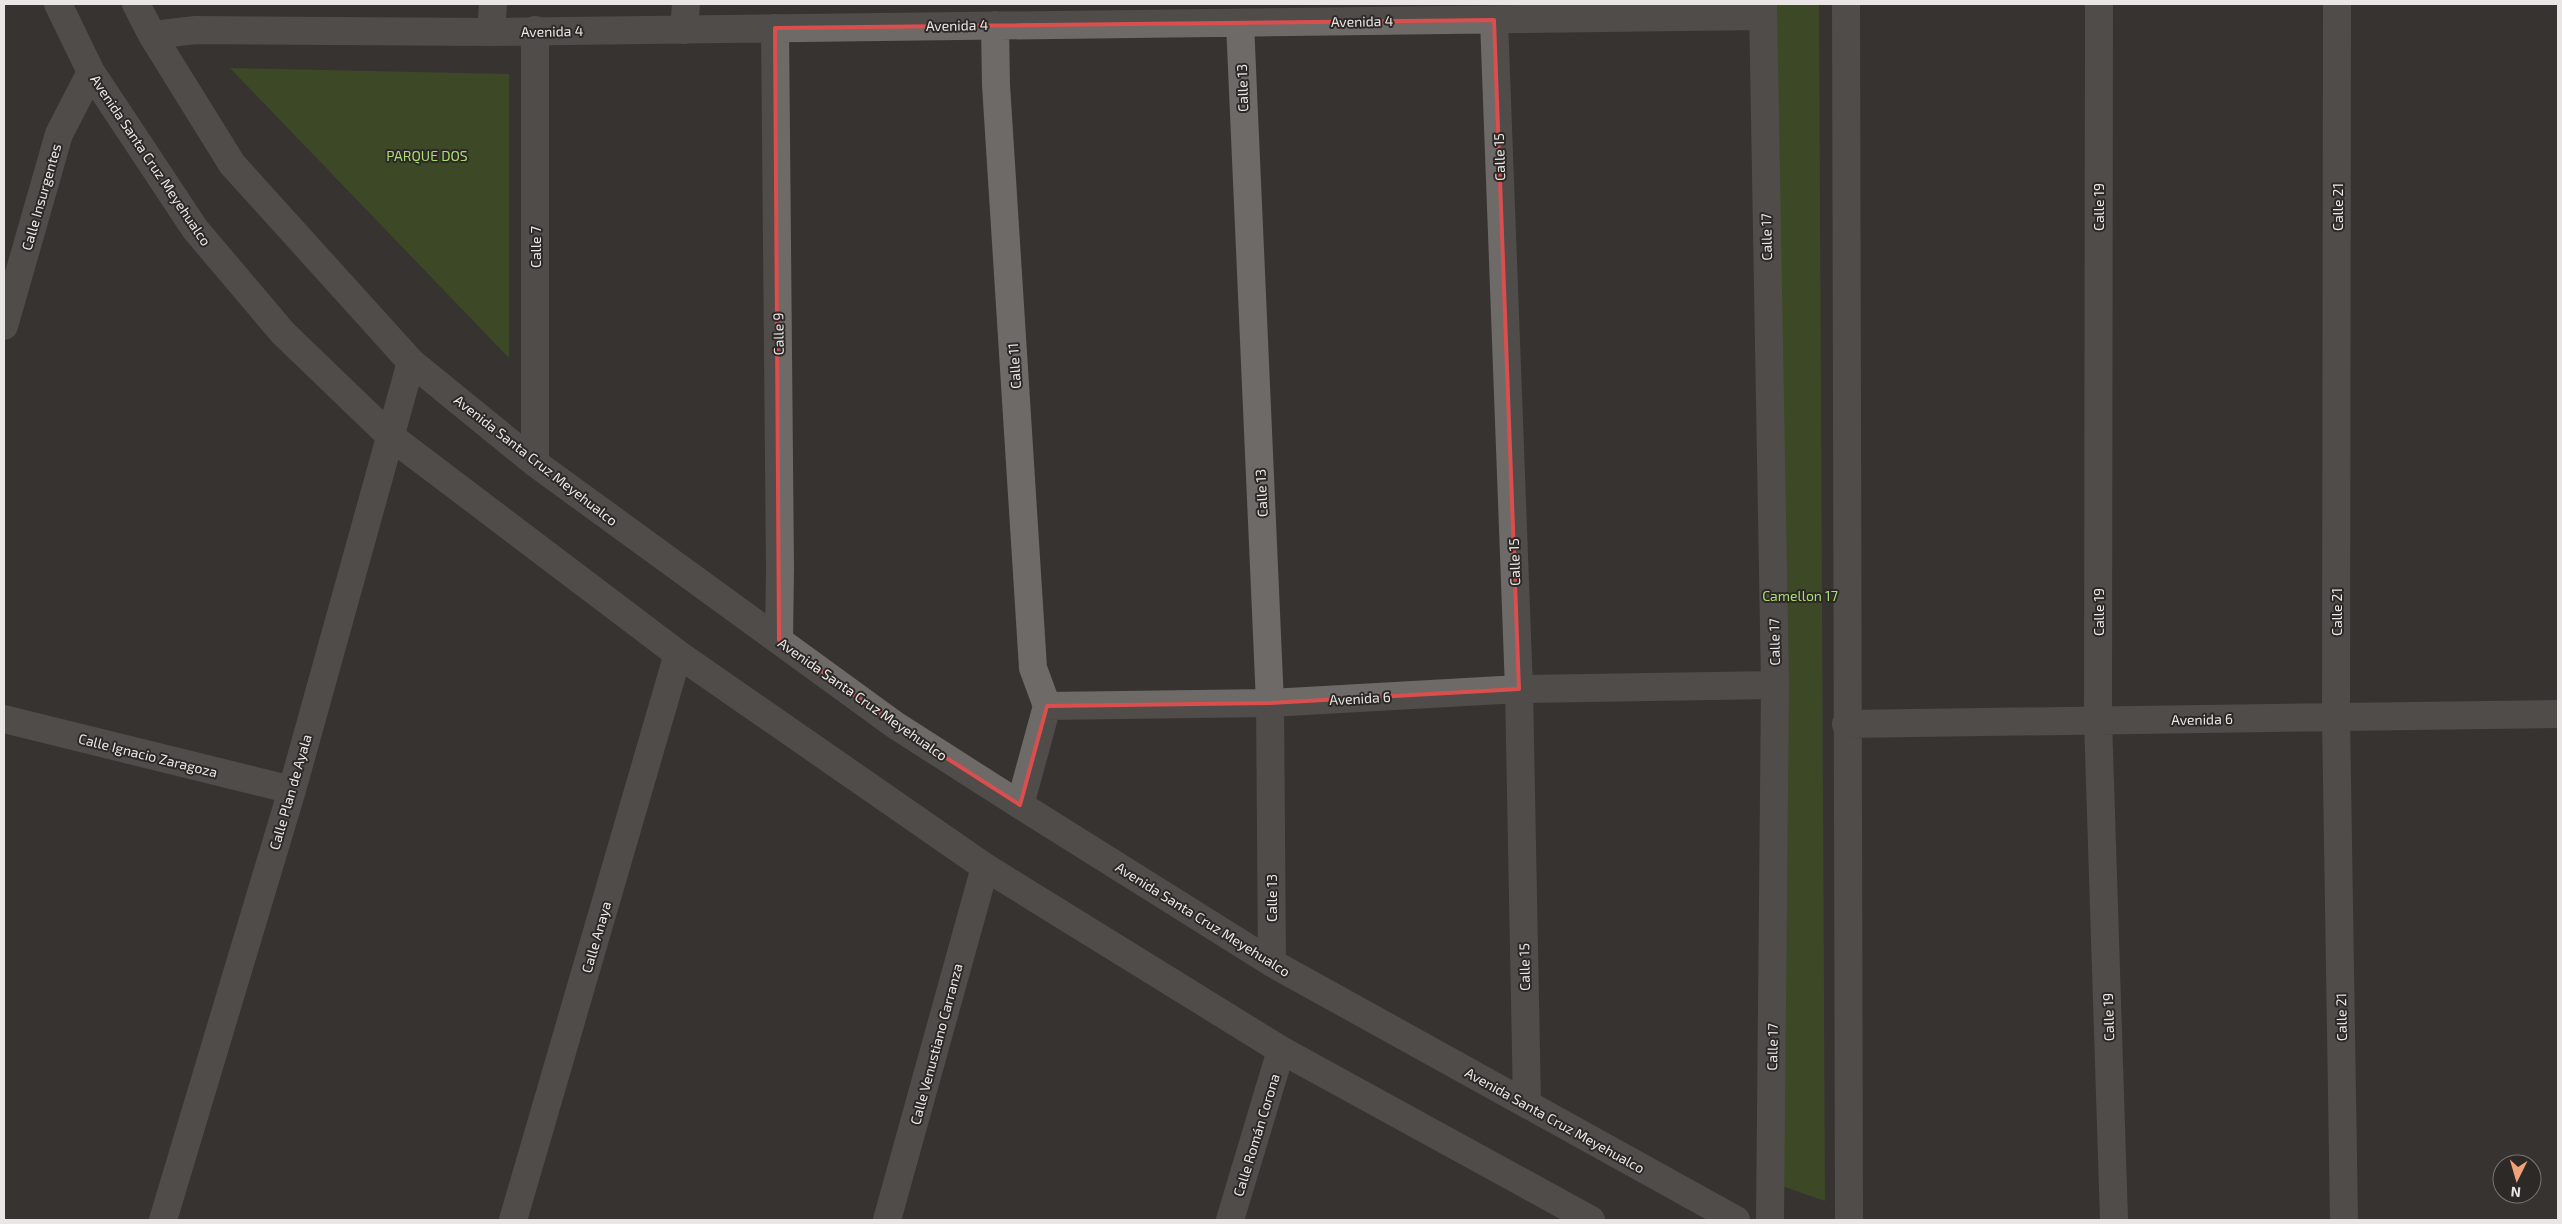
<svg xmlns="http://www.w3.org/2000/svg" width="2562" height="1224" font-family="'Exo 2',sans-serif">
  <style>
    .green { fill: #44621a }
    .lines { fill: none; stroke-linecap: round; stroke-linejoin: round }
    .minor { stroke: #6e6a68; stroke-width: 28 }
    .marked { fill: none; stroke: #da4e4e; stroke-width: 4; stroke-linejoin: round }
    .labels { text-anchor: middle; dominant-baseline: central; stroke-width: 4; stroke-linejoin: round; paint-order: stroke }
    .street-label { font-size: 14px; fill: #e9e6e5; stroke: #2c2927 }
    .park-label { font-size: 14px; fill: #aadc6f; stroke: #2c2927 }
  </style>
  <rect width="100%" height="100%" fill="#373331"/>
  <path class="green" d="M 1776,4 L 1819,4 L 1825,1201 L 1782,1186 Z
    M 230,68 L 509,74 L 509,358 Z"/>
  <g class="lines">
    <path class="minor" d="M 58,4 L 91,72 L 195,229 L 283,333 L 390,436 L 678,654 L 985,867 L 1281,1050 L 1591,1220
      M 136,4 L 152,35 L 232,164 L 411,362 L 535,463 L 895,725 L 1020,805 L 1272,963 L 1736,1220
      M 1763,4 L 1775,685 L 1770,1220
      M 1846,4 L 1849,1220
      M 2099,4 L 2098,720 L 2114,1220
      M 2337,4 L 2336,717 L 2344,1220
      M 1494,20 L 1519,689 L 1527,1104
      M 1240,23 L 1270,703 L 1272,963
      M 995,25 L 996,85 L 1033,668 L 1047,706
      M 775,28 L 780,569 L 779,640
      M 535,30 L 535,463
      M 684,30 L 686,4
      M 491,32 L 493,4
      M 152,35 L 196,30 L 491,32 L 1763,16
      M 4,326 L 59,134 L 91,72
      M 1047,706 L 1270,703 L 1519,689 L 1775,685
      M 4,719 L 292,790
      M 1846,724 L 2558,714
      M 1020,805 L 1047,706
      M 163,1220 L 292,790 L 411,362
      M 513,1220 L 678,654
      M 887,1220 L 985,867
      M 1230,1220 L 1281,1050"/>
  </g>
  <path d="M0 0H2562V1224H0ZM 1494,20 L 1519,689 L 1270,703 L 1047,706 L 1020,805 L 895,725 L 779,640 L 775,28 Z" fill="#373331" fill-opacity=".55" fill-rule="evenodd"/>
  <path class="marked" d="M 1494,20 L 1519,689 L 1270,703 L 1047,706 L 1020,805 L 895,725 L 779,640 L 775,28 Z"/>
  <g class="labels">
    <g class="street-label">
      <text transform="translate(1362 21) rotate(-1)">Avenida 4</text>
      <text transform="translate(957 25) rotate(-1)">Avenida 4</text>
      <text transform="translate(552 31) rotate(-1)">Avenida 4</text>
      <text transform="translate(1242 88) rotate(-92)">Calle 13</text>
      <text transform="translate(1499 157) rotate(-92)">Calle 15</text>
      <text transform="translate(151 160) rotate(56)">Avenida Santa Cruz Meyehualco</text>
      <text transform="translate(41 197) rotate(-74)">Calle Insurgentes</text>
      <text transform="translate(2098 207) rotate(-90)">Calle 19</text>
      <text transform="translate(2337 207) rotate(-90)">Calle 21</text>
      <text transform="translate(1766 237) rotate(-91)">Calle 17</text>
      <text transform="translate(535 247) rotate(-90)">Calle 7</text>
      <text transform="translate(778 334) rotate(-91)">Calle 9</text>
      <text transform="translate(1014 366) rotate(-94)">Calle 11</text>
      <text transform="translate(536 460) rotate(38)">Avenida Santa Cruz Meyehualco</text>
      <text transform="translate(1261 493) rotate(-93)">Calle 13</text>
      <text transform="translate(1514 562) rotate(-92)">Calle 15</text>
      <text transform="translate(2098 612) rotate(-90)">Calle 19</text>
      <text transform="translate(2336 612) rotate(-90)">Calle 21</text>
      <text transform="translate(1774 642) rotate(-91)">Calle 17</text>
      <text transform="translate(1360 698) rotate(-3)">Avenida 6</text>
      <text transform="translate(863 699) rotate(35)">Avenida Santa Cruz Meyehualco</text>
      <text transform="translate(2202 719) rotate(-1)">Avenida 6</text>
      <text transform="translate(148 755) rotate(14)">Calle Ignacio Zaragoza</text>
      <text transform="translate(290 792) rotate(-74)">Calle Plan de Ayala</text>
      <text transform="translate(1271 898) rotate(-90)">Calle 13</text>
      <text transform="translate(1203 919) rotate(32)">Avenida Santa Cruz Meyehualco</text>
      <text transform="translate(596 937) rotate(-74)">Calle Anaya</text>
      <text transform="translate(1524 967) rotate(-91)">Calle 15</text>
      <text transform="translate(2108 1017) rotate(-92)">Calle 19</text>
      <text transform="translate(2341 1017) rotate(-91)">Calle 21</text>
      <text transform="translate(936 1044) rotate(-75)">Calle Venustiano Carranza</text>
      <text transform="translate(1772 1047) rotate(-89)">Calle 17</text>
      <text transform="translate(1555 1120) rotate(29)">Avenida Santa Cruz Meyehualco</text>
      <text transform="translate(1256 1135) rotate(-73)">Calle Román Corona</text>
    </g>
    <g class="park-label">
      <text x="427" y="155">PARQUE DOS</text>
      <text x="1800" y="595">Camellon 17</text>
    </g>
  </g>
  <rect width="2562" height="1224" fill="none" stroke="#e9e6e5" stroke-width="10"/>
  <g transform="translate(2517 1179) rotate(185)"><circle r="24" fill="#2c2927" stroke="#787573"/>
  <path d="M0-4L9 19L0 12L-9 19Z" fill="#f0a278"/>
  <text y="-8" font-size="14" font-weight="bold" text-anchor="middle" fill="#e9e6e5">N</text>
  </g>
</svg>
